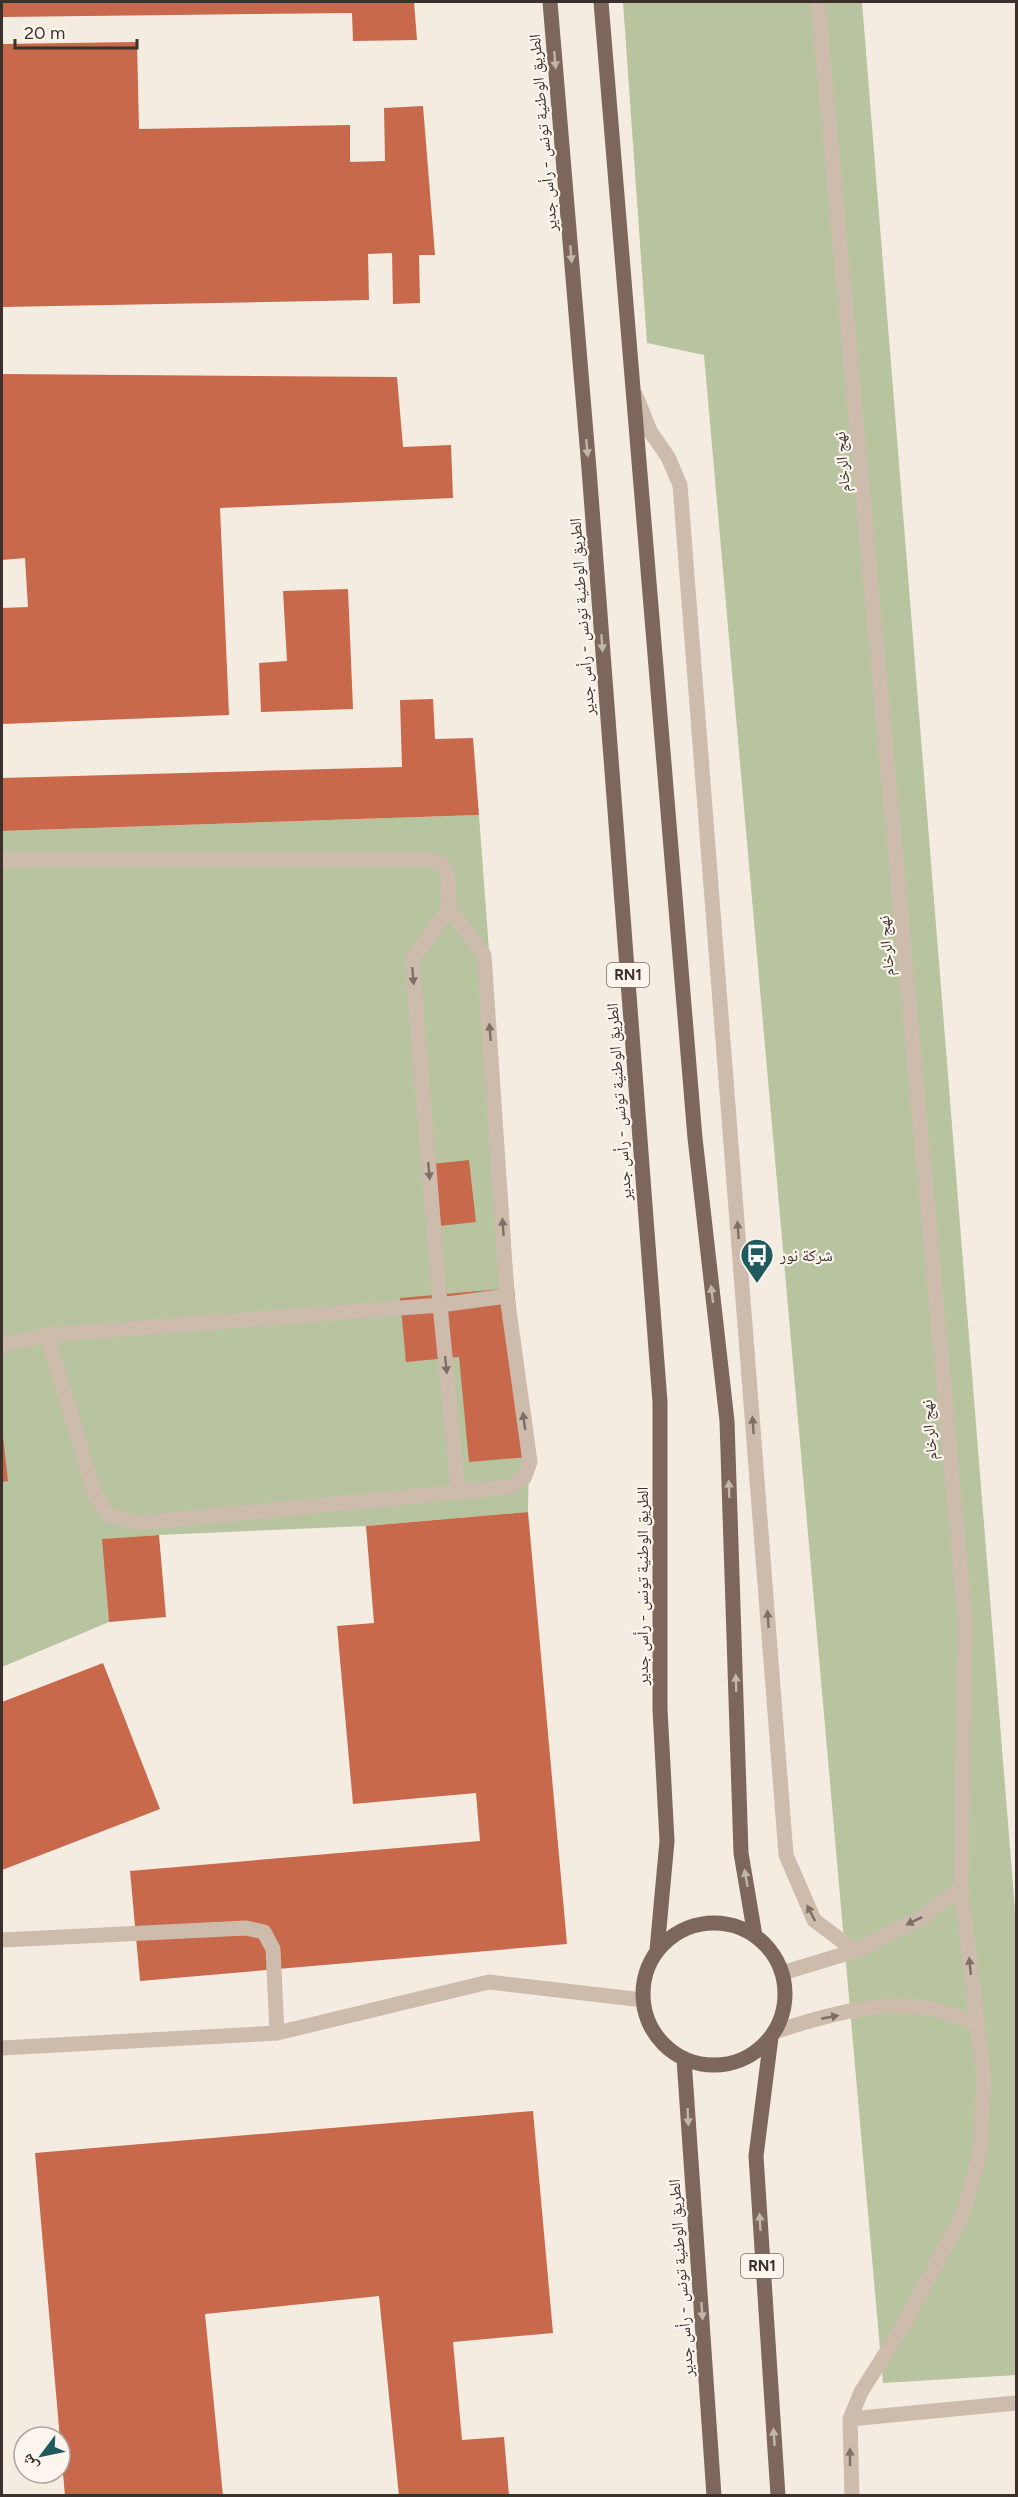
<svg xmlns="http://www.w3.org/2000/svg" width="1018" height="2497" font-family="Figtree,'Noto Naskh Arabic',sans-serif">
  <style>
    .green { fill: #b8c4a0 }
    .building { fill: #c8694b }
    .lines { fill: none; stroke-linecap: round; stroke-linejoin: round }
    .service { stroke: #cdbbac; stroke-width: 15 }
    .minor { stroke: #cdbbac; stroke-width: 15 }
    .primary { stroke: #7d675c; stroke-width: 15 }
    .oneway { fill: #c2b5ac }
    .oneway2 { fill: #7d6f65 }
    .labels { text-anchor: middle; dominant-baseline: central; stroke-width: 4.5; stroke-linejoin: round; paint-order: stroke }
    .shield { fill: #fbf5ee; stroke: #756b66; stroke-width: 1.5 }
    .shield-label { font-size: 15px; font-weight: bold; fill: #3b302b }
    .street-label { font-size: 16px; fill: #3b302b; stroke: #fbf5ee }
    .poi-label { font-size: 16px; fill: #3b302b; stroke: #fbf5ee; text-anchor: start }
  </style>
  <rect width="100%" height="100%" fill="#f4ebe1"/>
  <path class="green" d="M 623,2 L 862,2 L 1016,1923 L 1016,2375 L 883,2383 L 704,355 L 647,343 Z
    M 479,815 L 514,1288 L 529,1456 L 528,1512 L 366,1526 L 159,1535 L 103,1539 L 109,1622 L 2,1667 L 2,831 Z"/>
  <path class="building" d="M 2,2 L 414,2 L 417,40 L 353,41 L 352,13 L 2,17 Z
    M 137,42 L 139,129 L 350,125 L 350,162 L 385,161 L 384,108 L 423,106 L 435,255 L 419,255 L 420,303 L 393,304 L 392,253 L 368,254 L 369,300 L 2,307 L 2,44 Z
    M 2,374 L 397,377 L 403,447 L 451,445 L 453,498 L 220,508 L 229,715 L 2,724 L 2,608 L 28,607 L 25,558 L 2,560 Z
    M 348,589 L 353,709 L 261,712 L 259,663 L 287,661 L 283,591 Z
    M 433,699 L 435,739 L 473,738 L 479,815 L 2,831 L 2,778 L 402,767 L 400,700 Z
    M 469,1160 L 476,1222 L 430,1227 L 422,1165 Z
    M 514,1288 L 529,1457 L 469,1462 L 459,1357 L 406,1362 L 400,1298 Z
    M 2,1428 L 8,1481 L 2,1482 Z
    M 528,1512 L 567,1944 L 140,1981 L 130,1871 L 480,1841 L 476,1793 L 353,1804 L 337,1626 L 374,1623 L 366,1526 Z
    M 159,1535 L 166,1617 L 109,1622 L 102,1539 Z
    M 103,1663 L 160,1809 L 2,1870 L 2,1702 Z
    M 533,2111 L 553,2333 L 453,2342 L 462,2440 L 504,2437 L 509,2496 L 399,2496 L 379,2296 L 205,2314 L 223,2496 L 65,2496 L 35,2153 Z"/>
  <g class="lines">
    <path class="service" d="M 2,860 L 431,860 L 442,864 L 448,875 L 449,909 L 484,955 L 507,1296 L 530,1462 L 524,1478 L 508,1487 L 139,1523 L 108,1515 L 95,1495 L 47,1335
      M 449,909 L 412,959 L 440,1305 L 458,1490
      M 2,1345 L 47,1335 L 440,1305 L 507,1296
      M 2,1940 L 246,1928 L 264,1932 L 273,1949 L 277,2033"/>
    <path class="minor" d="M 818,2 L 965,1619 L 961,1888 L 984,2079 L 980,2153 L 963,2214 L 901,2329 L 861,2392 L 850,2419 L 852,2496
      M 636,396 L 650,431 L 668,457 L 680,485 L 786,1855 L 814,1920 L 855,1951
      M 782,1973 L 855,1951 L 923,1917 L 961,1888
      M 774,2032 C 823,2016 886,1997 937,2010 C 950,2013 963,2019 976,2024
      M 2,2048 L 277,2033 L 489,1982 L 643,2000
      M 850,2419 L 1016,2403"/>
    <path class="primary" d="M 550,2 L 589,469 L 660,1402 L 660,1709 L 667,1841 L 657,1950
      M 601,2 L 695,1138 L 727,1421 L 741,1853 L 755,1936
      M643 1994a71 71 0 1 1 142 0a71 71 0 1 1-142 0Z
      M 771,2037 L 756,2156 L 778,2496
      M 684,2059 L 714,2496"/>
  </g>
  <defs><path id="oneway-solid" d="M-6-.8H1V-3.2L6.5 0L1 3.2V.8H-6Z" transform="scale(1.5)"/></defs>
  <g class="oneway">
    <use href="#oneway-solid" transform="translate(555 60) rotate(85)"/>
    <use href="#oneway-solid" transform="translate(571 254) rotate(85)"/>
    <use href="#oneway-solid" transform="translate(587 448) rotate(85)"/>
    <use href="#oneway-solid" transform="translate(602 643) rotate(86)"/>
    <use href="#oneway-solid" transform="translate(712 1294) rotate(-97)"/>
    <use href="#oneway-solid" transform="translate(729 1489) rotate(-92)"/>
    <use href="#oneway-solid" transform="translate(736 1683) rotate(-92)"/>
    <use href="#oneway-solid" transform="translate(746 1878) rotate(-100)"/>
    <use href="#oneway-solid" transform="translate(688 2117) rotate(87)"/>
    <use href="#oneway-solid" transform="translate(760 2222) rotate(-93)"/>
    <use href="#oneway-solid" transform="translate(702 2311) rotate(86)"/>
    <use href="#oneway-solid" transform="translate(774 2437) rotate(-94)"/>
  </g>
  <g class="oneway2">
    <use href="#oneway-solid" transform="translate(413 976) rotate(85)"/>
    <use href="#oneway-solid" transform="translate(490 1032) rotate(-94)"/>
    <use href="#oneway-solid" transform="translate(429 1171) rotate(85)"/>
    <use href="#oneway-solid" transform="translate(503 1227) rotate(-94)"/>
    <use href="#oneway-solid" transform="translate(738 1230) rotate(-94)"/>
    <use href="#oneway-solid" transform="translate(446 1365) rotate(84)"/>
    <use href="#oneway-solid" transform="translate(524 1421) rotate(-98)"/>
    <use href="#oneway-solid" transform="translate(753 1425) rotate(-94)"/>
    <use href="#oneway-solid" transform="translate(768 1619) rotate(-94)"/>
    <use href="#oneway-solid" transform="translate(811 1913) rotate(-117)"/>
    <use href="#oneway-solid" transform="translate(914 1921) rotate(154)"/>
    <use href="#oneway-solid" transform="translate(970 1966) rotate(-96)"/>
    <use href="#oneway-solid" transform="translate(830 2017) rotate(-11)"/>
    <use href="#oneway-solid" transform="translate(850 2457) rotate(-90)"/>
  </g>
  <defs>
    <symbol id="bus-pin" viewBox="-11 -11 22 30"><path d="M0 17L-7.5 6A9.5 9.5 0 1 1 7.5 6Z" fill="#1f5a5e" stroke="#fbf5ee"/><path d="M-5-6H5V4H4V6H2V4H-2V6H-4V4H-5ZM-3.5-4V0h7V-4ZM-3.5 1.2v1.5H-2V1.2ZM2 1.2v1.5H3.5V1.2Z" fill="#fff"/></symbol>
  </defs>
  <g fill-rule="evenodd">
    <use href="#bus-pin" x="738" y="1236" width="38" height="52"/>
  </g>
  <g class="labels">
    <g class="shield">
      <rect x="607" y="963" width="42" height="24" rx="4.5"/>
      <rect x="741" y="2254" width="42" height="24" rx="4.5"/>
    </g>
    <g class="shield-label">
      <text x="628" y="975">RN1</text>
      <text x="762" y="2266">RN1</text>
    </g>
    <g class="street-label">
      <text transform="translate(543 133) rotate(-95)">الطريق الوطنية تونس - رأس جدير</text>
      <text transform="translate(842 462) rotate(-95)">نهج الرخام</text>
      <text transform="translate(582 617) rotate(-94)">الطريق الوطنية تونس - رأس جدير</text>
      <text transform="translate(886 946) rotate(-95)">نهج الرخام</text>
      <text transform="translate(619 1102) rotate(-94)">الطريق الوطنية تونس - رأس جدير</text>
      <text transform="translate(929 1430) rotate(-95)">نهج الرخام</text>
      <text transform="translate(642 1586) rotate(-90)">الطريق الوطنية تونس - رأس جدير</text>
      <text transform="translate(681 2278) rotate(-94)">الطريق الوطنية تونس - رأس جدير</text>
    </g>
    <g class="poi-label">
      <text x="780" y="1255">شركة نور</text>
    </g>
  </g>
  <rect width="1018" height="2497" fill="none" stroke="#3b302b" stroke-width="6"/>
  <g transform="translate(42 2455) rotate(238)"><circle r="28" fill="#fbf5ee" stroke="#aea6a0" stroke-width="1.5"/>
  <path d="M0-4.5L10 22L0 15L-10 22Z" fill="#1f5a5e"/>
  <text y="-9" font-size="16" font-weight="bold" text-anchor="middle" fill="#3b302b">ش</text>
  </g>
  <path d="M15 39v9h122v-9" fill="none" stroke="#3b302b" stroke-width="3"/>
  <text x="24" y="39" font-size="18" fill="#3b302b" stroke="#fbf5ee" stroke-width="4.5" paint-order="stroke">20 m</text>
</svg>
